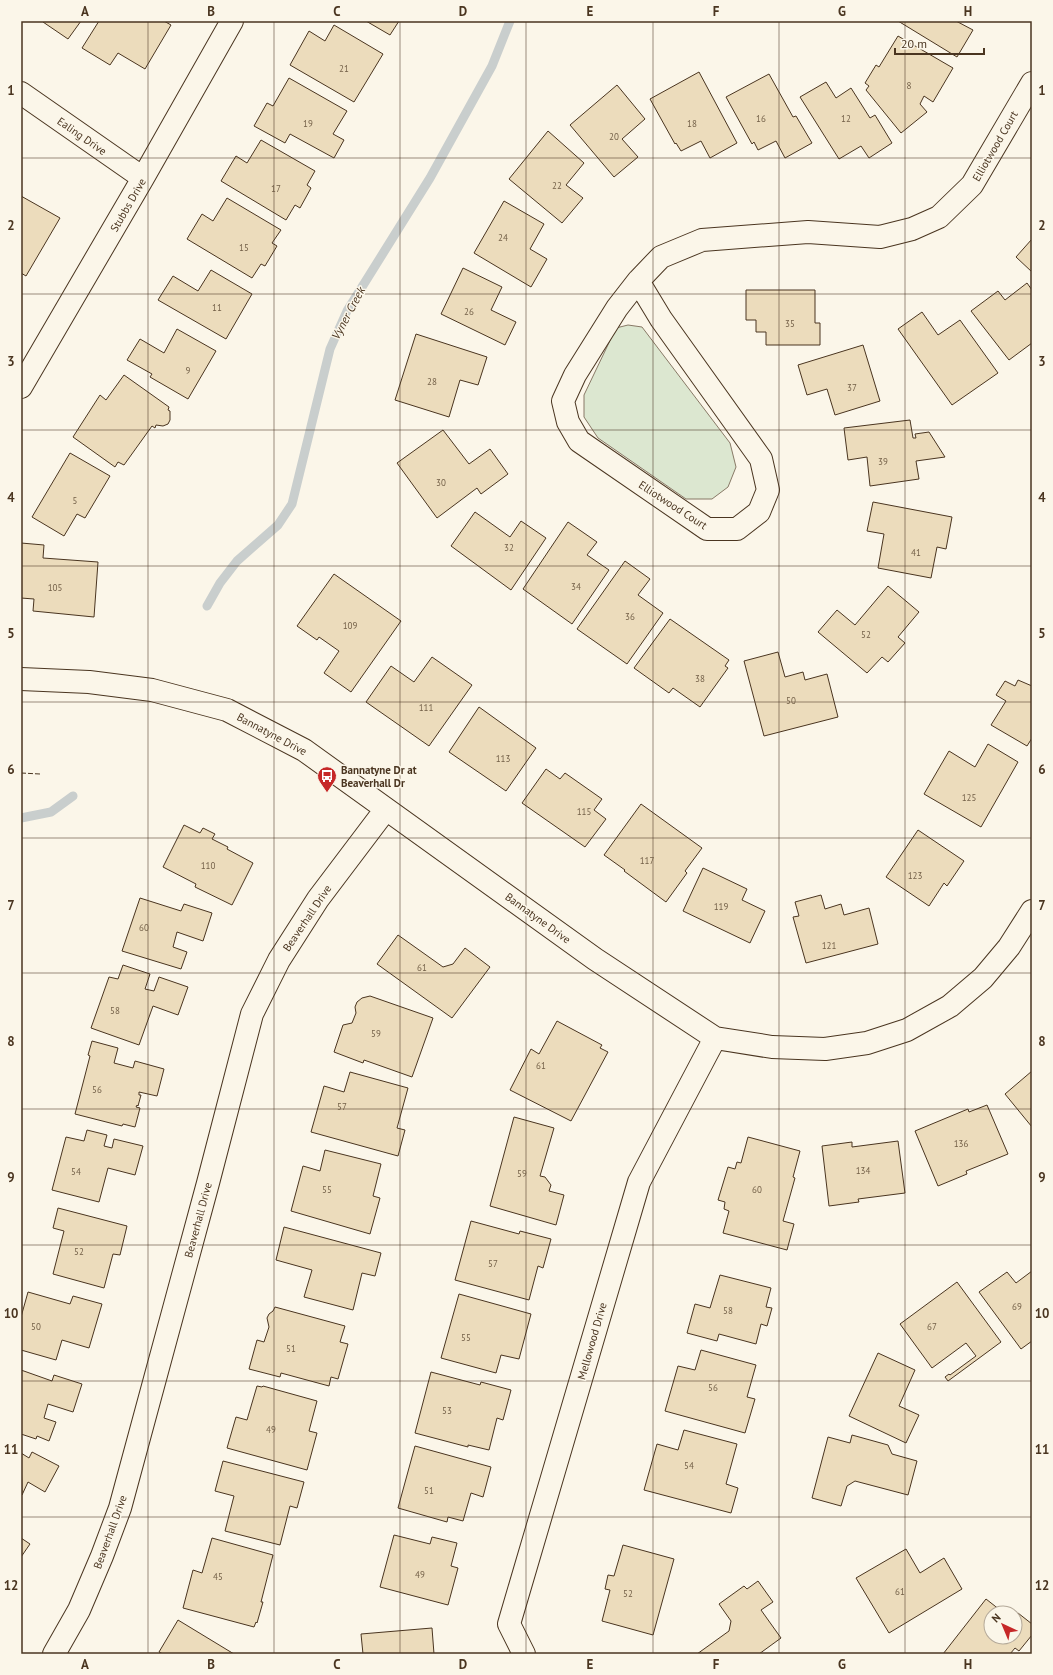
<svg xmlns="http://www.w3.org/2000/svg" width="1053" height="1675" font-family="'PT Sans',sans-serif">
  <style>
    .grass { fill: #dce7d0; stroke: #887966 }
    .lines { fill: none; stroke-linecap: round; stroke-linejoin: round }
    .stream { stroke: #c9cecd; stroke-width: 9 }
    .building { fill: #ecdcbc; stroke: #4a3520 }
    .street-casing { stroke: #4a3520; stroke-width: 24 }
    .street { stroke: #fbf6e9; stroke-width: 22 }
    .fence { stroke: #4a3520; stroke-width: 1; stroke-dasharray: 5 2; stroke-linecap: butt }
    .grid { fill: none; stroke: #4a3520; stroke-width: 1; stroke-opacity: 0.55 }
    .labels { text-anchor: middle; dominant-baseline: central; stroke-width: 3; stroke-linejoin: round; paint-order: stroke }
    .number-label { font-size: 9px; fill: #725f47 }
    .street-label { font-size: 11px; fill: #4a3520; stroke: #fbf6e9 }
    .poi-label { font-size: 11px; font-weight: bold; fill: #4a3520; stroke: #fbf6e9; text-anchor: start }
    .water-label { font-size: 12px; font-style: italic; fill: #4a3520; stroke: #fbf6e9 }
    .neatline { fill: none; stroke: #4a3520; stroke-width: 1.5 }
    .grid-label { font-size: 13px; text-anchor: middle; font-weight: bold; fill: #4a3520 }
  </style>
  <rect width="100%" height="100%" fill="#fbf6e9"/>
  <path class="grass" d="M 628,325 L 642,327 L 730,443 L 736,467 L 728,487 L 712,499 L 686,499 L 598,438 L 584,417 L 584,395 L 616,328 Z"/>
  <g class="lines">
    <path class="stream" d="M 207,606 L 220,583 L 237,561 L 278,525 L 292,504 L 330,349 L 347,311 L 430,178 L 492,66 L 510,21
      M 21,818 L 51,812 L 73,796"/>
  </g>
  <path class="building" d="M 43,21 L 81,21 L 68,39 L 43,22 Z
    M 99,21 L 164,21 L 171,25 L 145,69 L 118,53 L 110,65 L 82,48 Z
    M 366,21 L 399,21 L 390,35 Z
    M 898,21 L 956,21 L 973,30 L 957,57 Z
    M 334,25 L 383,54 L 354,102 L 290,65 L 309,31 L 325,41 Z
    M 898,36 L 953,68 L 933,102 L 924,96 L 920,104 L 927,112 L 901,133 L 866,90 L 869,86 L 865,83 L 876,65 L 879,67 Z
    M 699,72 L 737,143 L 710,158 L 701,141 L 681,151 L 676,143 L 675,144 L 650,99 Z
    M 769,74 L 793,117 L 796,116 L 812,143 L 785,158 L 776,141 L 758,150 L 754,142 L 752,144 L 726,97 Z
    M 289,78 L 347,111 L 333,134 L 344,140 L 334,158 L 290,134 L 285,143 L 254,126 L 267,103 L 273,106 Z
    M 826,82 L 836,98 L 851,88 L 870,118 L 875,115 L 892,143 L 869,158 L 861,146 L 839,159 L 800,97 Z
    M 617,85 L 645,119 L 622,139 L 638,157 L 614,177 L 570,125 Z
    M 548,131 L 584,163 L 566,185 L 583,198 L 562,223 L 509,179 Z
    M 261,140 L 315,171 L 307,185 L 311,188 L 300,208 L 295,205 L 286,220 L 221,181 L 236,156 L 247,163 Z
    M 21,196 L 60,218 L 26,276 L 21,273 Z
    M 227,198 L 281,230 L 272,243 L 277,246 L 265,266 L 261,264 L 252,278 L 187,239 L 202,214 L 213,221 Z
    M 504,201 L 544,224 L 530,249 L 547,259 L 531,287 L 474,253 Z
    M 1032,239 L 1032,272 L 1016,257 Z
    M 463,268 L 502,287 L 491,310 L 516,322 L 505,345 L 441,314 Z
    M 211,270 L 252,294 L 226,339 L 158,300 L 173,276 L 198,291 Z
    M 1027,283 L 1032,290 L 1032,343 L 1009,360 L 971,311 L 998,291 L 1005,300 Z
    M 746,290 L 815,290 L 815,323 L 820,323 L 820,345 L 766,345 L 766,332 L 756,332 L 756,320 L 746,320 Z
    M 922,312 L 938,335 L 960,320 L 998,373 L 952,405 L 898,329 Z
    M 177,329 L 216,351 L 188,399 L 150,377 L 152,374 L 127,360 L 140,339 L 164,353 Z
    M 416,334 L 487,357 L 478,385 L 460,380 L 449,417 L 395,400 Z
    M 863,345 L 880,401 L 835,415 L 827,389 L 807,395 L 798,365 Z
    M 124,375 L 169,407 L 168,410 L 170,411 L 170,420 L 168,424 L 163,426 L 156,425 L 155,428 L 152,426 L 124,465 L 118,462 L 115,467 L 73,437 L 100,395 L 106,400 Z
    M 910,420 L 913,438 L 916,438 L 915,434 L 929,432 L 945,457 L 916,461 L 919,479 L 870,486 L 867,457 L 848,460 L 844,428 Z
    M 443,430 L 469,464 L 490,449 L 508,474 L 481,494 L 477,488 L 437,518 L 397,463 Z
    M 70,453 L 110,476 L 85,518 L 77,514 L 64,536 L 32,517 Z
    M 873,502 L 952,517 L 946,549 L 937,547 L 931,578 L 878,568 L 884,534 L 867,531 Z
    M 475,512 L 510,537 L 521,521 L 546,538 L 511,590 L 451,546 Z
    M 568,522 L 597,542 L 587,555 L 609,570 L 572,624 L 523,589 Z
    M 21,543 L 44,545 L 43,558 L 98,562 L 94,617 L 33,611 L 34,599 L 21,598 Z
    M 625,561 L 650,579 L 638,595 L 663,613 L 627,664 L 577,629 Z
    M 334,574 L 401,621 L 351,692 L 324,673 L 339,651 L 319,637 L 317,640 L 297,626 Z
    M 888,586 L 919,612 L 898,637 L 905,643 L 888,662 L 882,657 L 867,673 L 818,632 L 837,610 L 855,625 Z
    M 670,619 L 729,660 L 725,666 L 728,668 L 700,707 L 673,688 L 669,693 L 634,668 Z
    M 778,652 L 785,677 L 803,672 L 805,680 L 827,674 L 838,717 L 764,736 L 744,661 Z
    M 432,657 L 472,685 L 429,746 L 366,702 L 391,666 L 414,682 Z
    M 1018,680 L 1032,686 L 1032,738 L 1027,746 L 991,725 L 1006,701 L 996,695 L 1005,681 L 1015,686 Z
    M 479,707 L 536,748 L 506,791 L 449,752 Z
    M 988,744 L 1018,762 L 981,827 L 924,794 L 949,751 L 975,767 Z
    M 546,769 L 560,779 L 565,773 L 602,799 L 594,810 L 606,819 L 585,847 L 522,803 Z
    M 641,804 L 702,848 L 685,871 L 687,873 L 666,902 L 624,871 L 625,870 L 604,855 Z
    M 184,825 L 200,833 L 203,828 L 215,834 L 212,839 L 228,847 L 227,849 L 253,863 L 232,905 L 195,887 L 196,884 L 163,867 Z
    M 918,830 L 964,861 L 947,886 L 944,883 L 929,906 L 886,877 Z
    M 703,868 L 747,889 L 742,900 L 765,911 L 750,943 L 683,911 Z
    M 821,895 L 825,909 L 841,904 L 844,915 L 869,908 L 878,944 L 806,963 L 793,917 L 799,916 L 795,902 Z
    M 140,898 L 181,911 L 184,904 L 212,913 L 203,941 L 177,932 L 173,947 L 187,952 L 181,969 L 122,951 Z
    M 398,935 L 443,967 L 453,964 L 465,948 L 490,967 L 452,1018 L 377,964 Z
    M 123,965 L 150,974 L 145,989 L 154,991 L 159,977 L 188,987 L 178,1015 L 153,1006 L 139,1045 L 91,1028 L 109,977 L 118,979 Z
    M 370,996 L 433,1018 L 412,1077 L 364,1060 L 363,1063 L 334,1052 L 343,1025 L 352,1023 L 356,1013 L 355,1007 L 357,1002 L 362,998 Z
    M 557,1021 L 602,1045 L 600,1048 L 608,1052 L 571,1121 L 510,1090 L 531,1049 L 539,1054 Z
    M 92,1041 L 118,1048 L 114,1063 L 133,1068 L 135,1061 L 164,1069 L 157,1096 L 139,1092 L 139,1095 L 141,1095 L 138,1106 L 137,1105 L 136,1107 L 140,1108 L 135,1127 L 123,1124 L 122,1126 L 75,1114 L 90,1056 L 88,1055 Z
    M 1032,1071 L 1032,1127 L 1005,1094 Z
    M 350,1072 L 408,1088 L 397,1128 L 405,1130 L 398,1156 L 311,1132 L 324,1086 L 344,1092 Z
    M 987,1105 L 1008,1154 L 966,1171 L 967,1174 L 938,1186 L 915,1131 L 968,1109 L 969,1112 Z
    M 514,1117 L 554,1128 L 540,1176 L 545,1177 L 551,1185 L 549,1191 L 564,1195 L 556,1225 L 490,1206 Z
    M 87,1130 L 107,1135 L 104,1146 L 112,1148 L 114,1139 L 143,1146 L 135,1175 L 108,1168 L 99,1202 L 52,1190 L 66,1137 L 84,1141 Z
    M 748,1137 L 800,1151 L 793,1177 L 795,1178 L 783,1221 L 794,1224 L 787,1250 L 723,1233 L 729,1211 L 724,1209 L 725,1202 L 718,1200 L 728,1167 L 735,1169 L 737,1162 L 741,1163 Z
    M 898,1141 L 905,1193 L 858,1199 L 859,1202 L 829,1206 L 822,1146 L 852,1142 L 852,1147 Z
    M 325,1150 L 381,1164 L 373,1196 L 380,1198 L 370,1234 L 291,1211 L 303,1166 L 320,1171 Z
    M 58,1208 L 127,1226 L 120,1255 L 113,1254 L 104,1288 L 53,1274 L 64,1231 L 53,1228 Z
    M 471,1221 L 519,1234 L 520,1231 L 551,1239 L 543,1268 L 538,1266 L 529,1300 L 455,1280 Z
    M 284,1227 L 381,1253 L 375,1276 L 362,1273 L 353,1310 L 304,1297 L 312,1270 L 276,1260 Z
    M 1032,1271 L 1032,1341 L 1021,1349 L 979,1292 L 1007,1272 L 1016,1283 Z
    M 720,1275 L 771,1288 L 766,1307 L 772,1308 L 767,1326 L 761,1324 L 756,1344 L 719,1334 L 717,1341 L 687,1333 L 695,1304 L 710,1308 Z
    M 957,1282 L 1001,1342 L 948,1381 L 945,1377 L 949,1374 L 950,1375 L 976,1356 L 966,1343 L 932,1368 L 900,1324 Z
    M 28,1292 L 70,1304 L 73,1296 L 102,1304 L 89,1348 L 62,1340 L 56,1360 L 21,1350 L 21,1317 Z
    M 459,1294 L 531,1314 L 519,1359 L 501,1355 L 496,1373 L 441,1358 Z
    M 275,1307 L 345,1326 L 340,1342 L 348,1344 L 338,1379 L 331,1377 L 329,1386 L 281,1373 L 280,1377 L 249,1369 L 257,1340 L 264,1342 L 269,1327 L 267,1318 L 269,1314 L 273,1311 Z
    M 701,1350 L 756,1365 L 747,1397 L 755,1399 L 745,1433 L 665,1411 L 678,1366 L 695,1370 Z
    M 878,1353 L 915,1370 L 899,1406 L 919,1415 L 906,1443 L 849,1416 Z
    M 21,1370 L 52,1381 L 54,1375 L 82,1384 L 73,1412 L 48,1404 L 44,1418 L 56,1422 L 49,1441 L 37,1436 L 36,1439 L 21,1434 Z
    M 431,1372 L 480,1385 L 481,1382 L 511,1390 L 503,1420 L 497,1418 L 489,1450 L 468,1445 L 468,1447 L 415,1433 Z
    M 257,1386 L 262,1387 L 263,1386 L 317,1401 L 309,1431 L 317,1433 L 307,1470 L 227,1448 L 236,1417 L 247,1420 Z
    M 684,1430 L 737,1444 L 726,1484 L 738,1488 L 731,1513 L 644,1490 L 657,1444 L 678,1450 Z
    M 852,1435 L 888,1445 L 892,1454 L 917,1461 L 908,1495 L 855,1481 L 847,1486 L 841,1506 L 812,1498 L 828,1437 L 850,1443 Z
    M 415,1446 L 491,1467 L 483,1497 L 471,1493 L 463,1521 L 448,1517 L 447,1522 L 398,1508 Z
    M 32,1452 L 59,1466 L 45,1492 L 28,1482 L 22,1495 L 21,1453 L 29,1458 Z
    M 223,1461 L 304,1482 L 297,1508 L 290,1506 L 280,1545 L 225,1531 L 234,1496 L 215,1491 Z
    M 394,1535 L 430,1544 L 432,1537 L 457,1543 L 451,1566 L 458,1568 L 448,1605 L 380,1587 Z
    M 21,1538 L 30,1544 L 21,1557 Z
    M 212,1538 L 273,1555 L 261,1602 L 263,1602 L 257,1623 L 256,1622 L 254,1627 L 183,1608 L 193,1570 L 202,1573 Z
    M 623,1545 L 674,1559 L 653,1635 L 602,1621 L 610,1590 L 605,1589 L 608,1575 L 614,1576 Z
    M 906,1549 L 920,1573 L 944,1558 L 962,1589 L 889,1633 L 856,1578 Z
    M 758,1581 L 773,1602 L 761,1610 L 781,1638 L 759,1654 L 697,1654 L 729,1631 L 731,1621 L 719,1604 L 744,1586 L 747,1589 Z
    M 986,1599 L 1000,1610 L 998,1613 L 991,1613 L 991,1637 L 1015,1637 L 1015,1617 L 1018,1613 L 1032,1624 L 1032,1635 L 1019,1651 L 1015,1648 L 1010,1654 L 943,1654 Z
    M 178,1620 L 234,1654 L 163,1654 L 159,1652 Z
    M 432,1628 L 434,1654 L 363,1654 L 361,1634 Z"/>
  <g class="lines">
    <defs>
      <path id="street" d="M 21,93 L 143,178
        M 638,281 L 661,319 L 761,459 L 768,490 L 759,512 L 737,529 L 707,529 L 579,441 L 568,422 L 563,401 L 575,375 L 617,308 L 638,281 L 661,257 L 702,240 L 808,232 L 880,237 L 912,229 L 939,217 L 972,185 L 1032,83
        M 21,387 L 143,178 L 232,21
        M 21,679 L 89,682 L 152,690 L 227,710 L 304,750 L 595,959 L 715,1038 L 772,1047 L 825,1049 L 867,1043 L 907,1030 L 950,1006 L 983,978 L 1009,947 L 1032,911
        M 54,1654 L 79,1610 L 102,1556 L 120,1508 L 208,1183 L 252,1014 L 279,960 L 318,899 L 386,809
        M 524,1654 L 509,1624 L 639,1182 L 715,1038"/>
    </defs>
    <use href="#street" class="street-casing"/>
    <use href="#street" class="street"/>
    <path class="fence" d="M 21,773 L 40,774"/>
  </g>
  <path class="grid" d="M 148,21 L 148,1654M 274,21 L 274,1654M 400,21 L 400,1654M 526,21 L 526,1654M 653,21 L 653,1654M 779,21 L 779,1654M 905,21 L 905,1654M 21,158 L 1032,158M 21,294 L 1032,294M 21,430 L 1032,430M 21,566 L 1032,566M 21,702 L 1032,702M 21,838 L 1032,838M 21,973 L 1032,973M 21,1109 L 1032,1109M 21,1245 L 1032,1245M 21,1381 L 1032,1381M 21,1517 L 1032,1517"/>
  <defs>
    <symbol id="bus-pin" viewBox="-11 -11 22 30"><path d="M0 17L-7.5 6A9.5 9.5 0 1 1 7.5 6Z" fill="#c62828" stroke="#fbf6e9"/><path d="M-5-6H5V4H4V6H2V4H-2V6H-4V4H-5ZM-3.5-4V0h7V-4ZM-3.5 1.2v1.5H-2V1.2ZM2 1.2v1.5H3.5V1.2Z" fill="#fff"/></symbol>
  </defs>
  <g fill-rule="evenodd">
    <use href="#bus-pin" x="316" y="765" width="22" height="30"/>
  </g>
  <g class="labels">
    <g class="number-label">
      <text x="344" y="68">21</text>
      <text x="909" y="85">8</text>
      <text x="761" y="118">16</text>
      <text x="846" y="118">12</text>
      <text x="308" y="123">19</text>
      <text x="692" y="123">18</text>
      <text x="614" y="136">20</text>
      <text x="557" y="185">22</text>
      <text x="276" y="188">17</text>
      <text x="503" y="237">24</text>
      <text x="244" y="247">15</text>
      <text x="217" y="307">11</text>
      <text x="469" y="311">26</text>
      <text x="790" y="323">35</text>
      <text x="188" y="370">9</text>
      <text x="432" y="381">28</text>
      <text x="852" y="387">37</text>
      <text x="883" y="461">39</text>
      <text x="441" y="482">30</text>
      <text x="75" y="500">5</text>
      <text x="509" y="547">32</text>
      <text x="916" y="552">41</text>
      <text x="576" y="586">34</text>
      <text x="55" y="587">105</text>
      <text x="630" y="616">36</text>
      <text x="350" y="625">109</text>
      <text x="866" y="634">52</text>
      <text x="700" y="678">38</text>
      <text x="791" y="700">50</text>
      <text x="426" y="707">111</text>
      <text x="503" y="758">113</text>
      <text x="969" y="797">125</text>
      <text x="584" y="811">115</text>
      <text x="647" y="860">117</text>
      <text x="208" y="865">110</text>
      <text x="915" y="875">123</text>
      <text x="721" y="906">119</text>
      <text x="144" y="927">60</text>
      <text x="829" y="945">121</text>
      <text x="422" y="967">61</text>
      <text x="115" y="1010">58</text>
      <text x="376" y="1033">59</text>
      <text x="541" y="1065">61</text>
      <text x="97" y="1089">56</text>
      <text x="342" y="1106">57</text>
      <text x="961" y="1143">136</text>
      <text x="863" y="1170">134</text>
      <text x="76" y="1171">54</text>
      <text x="522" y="1173">59</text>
      <text x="327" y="1189">55</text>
      <text x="757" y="1189">60</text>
      <text x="79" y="1251">52</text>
      <text x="493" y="1263">57</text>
      <text x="1017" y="1306">69</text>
      <text x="728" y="1310">58</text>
      <text x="36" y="1326">50</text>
      <text x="932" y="1326">67</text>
      <text x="466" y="1337">55</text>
      <text x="291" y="1348">51</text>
      <text x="713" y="1387">56</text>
      <text x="447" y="1410">53</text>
      <text x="271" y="1429">49</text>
      <text x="689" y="1465">54</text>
      <text x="429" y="1490">51</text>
      <text x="420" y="1574">49</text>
      <text x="218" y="1576">45</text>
      <text x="900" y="1591">61</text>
      <text x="628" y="1593">52</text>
    </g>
    <g class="street-label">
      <text transform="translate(82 136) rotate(35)">Ealing Drive</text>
      <text transform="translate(995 146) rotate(-60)">Elliotwood Court</text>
      <text transform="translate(128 205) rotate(-60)">Stubbs Drive</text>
      <text transform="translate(673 505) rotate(33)">Elliotwood Court</text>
      <text transform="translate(272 734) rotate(28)">Bannatyne Drive</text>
      <text transform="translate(307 918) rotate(-56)">Beaverhall Drive</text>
      <text transform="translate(538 918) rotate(36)">Bannatyne Drive</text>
      <text transform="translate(198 1220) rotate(-75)">Beaverhall Drive</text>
      <text transform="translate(592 1341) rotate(-74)">Mellowood Drive</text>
      <text transform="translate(110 1532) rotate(-70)">Beaverhall Drive</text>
    </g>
    <g class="poi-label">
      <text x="341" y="770">Bannatyne Dr at<tspan x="341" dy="13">Beaverhall Dr</tspan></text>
    </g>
    <g class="water-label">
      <text transform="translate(348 313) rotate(-62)">Vyner Creek</text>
    </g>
  </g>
  <rect width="1053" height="1675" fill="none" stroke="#fbf6e9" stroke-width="44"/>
  <g transform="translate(1003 1625) rotate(316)"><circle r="19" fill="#fbf6e9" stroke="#b4a999"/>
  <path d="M0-3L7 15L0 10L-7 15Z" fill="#c62828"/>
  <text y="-6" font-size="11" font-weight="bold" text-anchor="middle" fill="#4a3520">N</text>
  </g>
  <path d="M895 48v6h89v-6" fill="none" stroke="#4a3520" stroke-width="2"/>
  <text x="901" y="48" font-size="12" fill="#4a3520" stroke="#fbf6e9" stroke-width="3" paint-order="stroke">20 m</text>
  <rect x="22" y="22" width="1009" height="1631" class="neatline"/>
  <g class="grid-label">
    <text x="85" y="16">A</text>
    <text x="211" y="16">B</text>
    <text x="337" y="16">C</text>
    <text x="463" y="16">D</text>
    <text x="590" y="16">E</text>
    <text x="716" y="16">F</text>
    <text x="842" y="16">G</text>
    <text x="968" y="16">H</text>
    <text x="11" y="95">1</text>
    <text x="1042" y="95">1</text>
    <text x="11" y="230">2</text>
    <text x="1042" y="230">2</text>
    <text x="11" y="366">3</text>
    <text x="1042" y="366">3</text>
    <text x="11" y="502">4</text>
    <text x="1042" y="502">4</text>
    <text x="11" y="638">5</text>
    <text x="1042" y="638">5</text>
    <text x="11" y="774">6</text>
    <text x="1042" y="774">6</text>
    <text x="11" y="910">7</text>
    <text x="1042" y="910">7</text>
    <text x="11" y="1046">8</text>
    <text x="1042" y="1046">8</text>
    <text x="11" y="1182">9</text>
    <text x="1042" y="1182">9</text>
    <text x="11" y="1318">10</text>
    <text x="1042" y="1318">10</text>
    <text x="11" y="1454">11</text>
    <text x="1042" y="1454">11</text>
    <text x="11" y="1590">12</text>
    <text x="1042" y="1590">12</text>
    <text x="85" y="1669">A</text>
    <text x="211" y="1669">B</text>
    <text x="337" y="1669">C</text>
    <text x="463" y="1669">D</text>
    <text x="590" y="1669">E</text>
    <text x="716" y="1669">F</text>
    <text x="842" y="1669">G</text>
    <text x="968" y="1669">H</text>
  </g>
</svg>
